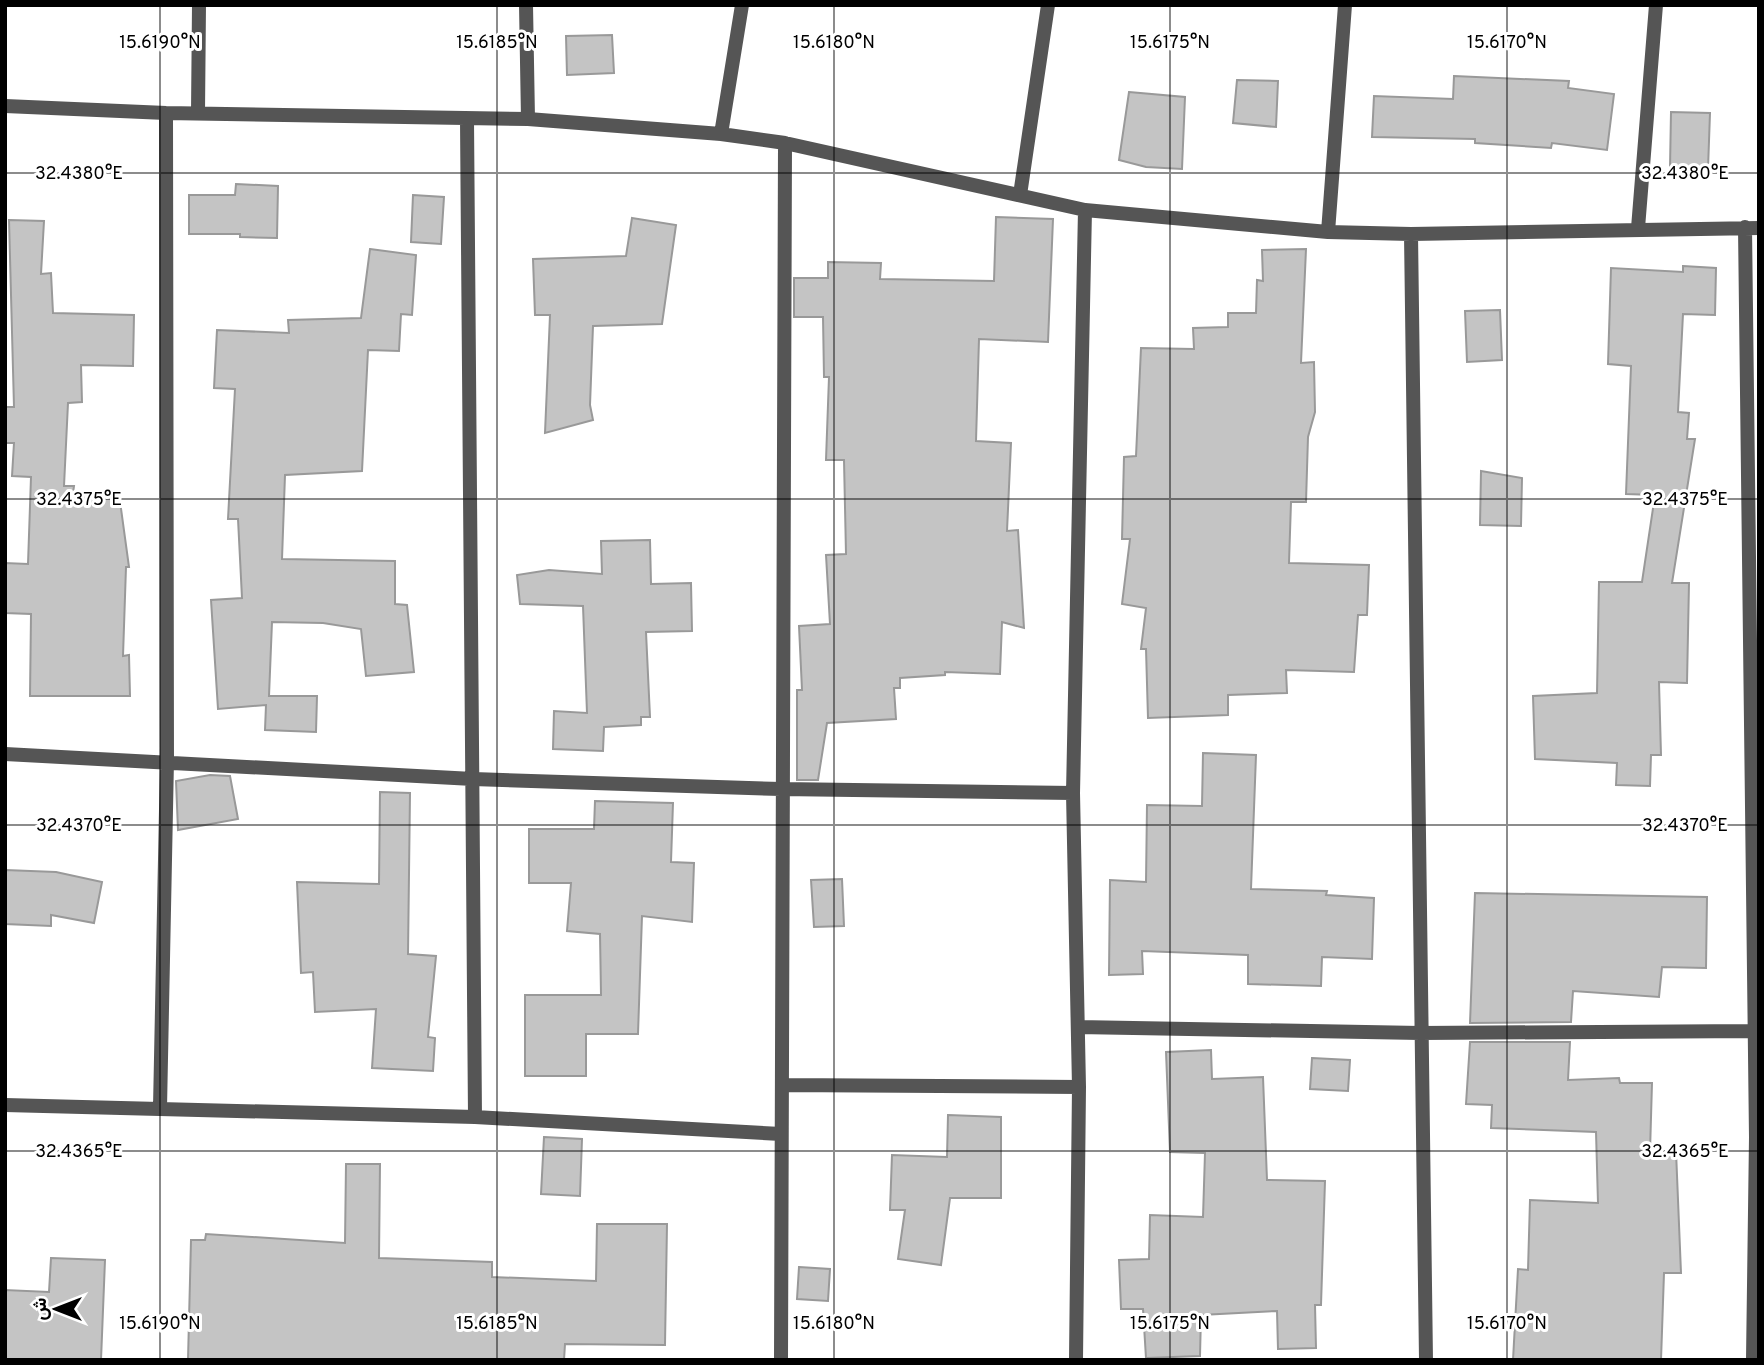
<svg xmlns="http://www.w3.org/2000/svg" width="1764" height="1365" font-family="Overpass,Vazirmatn,sans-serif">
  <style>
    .building { fill: #c4c4c4; stroke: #999; stroke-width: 2 }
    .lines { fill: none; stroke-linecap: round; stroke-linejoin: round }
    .street { stroke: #555; stroke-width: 14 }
    .ticks { fill: none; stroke: #000; stroke-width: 2; stroke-opacity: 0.45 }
    .ticks-label { font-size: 18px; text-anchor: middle; fill: #000; stroke: #fff; stroke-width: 6; stroke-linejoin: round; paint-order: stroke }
  </style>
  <rect width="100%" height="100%" fill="#fff"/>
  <path class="building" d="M 612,35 L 614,73 L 567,75 L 566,36 Z
    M 1454,76 L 1569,81 L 1568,88 L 1614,94 L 1607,150 L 1552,143 L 1551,148 L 1475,143 L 1475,139 L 1372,137 L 1374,96 L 1453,99 Z
    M 1237,80 L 1278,81 L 1276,127 L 1233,123 Z
    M 1129,92 L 1185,97 L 1182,169 L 1146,167 L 1119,160 Z
    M 1671,112 L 1710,113 L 1708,169 L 1670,168 Z
    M 236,184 L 278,186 L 277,238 L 240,237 L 240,234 L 189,234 L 189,195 L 235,195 Z
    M 413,195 L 444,197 L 441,244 L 411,242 Z
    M 996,217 L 1053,219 L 1048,342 L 979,339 L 976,441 L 1011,443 L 1007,531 L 1018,530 L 1024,628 L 1002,622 L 1000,674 L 945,672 L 945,675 L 900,678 L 900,688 L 894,688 L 896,719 L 827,723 L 818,780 L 797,780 L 797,690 L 802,690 L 799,626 L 830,624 L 826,555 L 846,554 L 844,460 L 826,460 L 829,377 L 824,377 L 823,317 L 794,317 L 794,278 L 828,278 L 828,262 L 881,263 L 880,279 L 994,281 Z
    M 632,218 L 676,225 L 662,324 L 593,326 L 590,405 L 593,420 L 545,433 L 550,315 L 535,315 L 533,259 L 626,256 Z
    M 9,220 L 44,221 L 41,274 L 51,273 L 53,313 L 134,315 L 133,366 L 81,365 L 82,402 L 68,403 L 64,486 L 74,486 L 73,493 L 119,494 L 129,567 L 126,567 L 123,656 L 129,655 L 130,696 L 30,696 L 31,614 L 5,613 L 5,563 L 28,564 L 31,477 L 12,476 L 14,443 L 5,443 L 5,407 L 14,407 Z
    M 370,249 L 416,255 L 412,315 L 401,314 L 399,351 L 368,350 L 362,471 L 285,475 L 282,559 L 395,561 L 395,604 L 407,605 L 414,672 L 366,676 L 361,629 L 323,623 L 272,622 L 269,696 L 317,696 L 316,732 L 265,730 L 266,705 L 218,709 L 211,600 L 242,598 L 238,519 L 228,519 L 235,389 L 214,388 L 217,330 L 289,333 L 288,320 L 361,318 Z
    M 1306,249 L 1301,363 L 1314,362 L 1315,412 L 1308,437 L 1306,502 L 1291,502 L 1289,563 L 1369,565 L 1367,615 L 1358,615 L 1354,672 L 1286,670 L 1287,693 L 1228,695 L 1228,715 L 1148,718 L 1146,649 L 1141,649 L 1146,608 L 1122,604 L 1130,539 L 1122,539 L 1124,457 L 1136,456 L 1141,348 L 1194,349 L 1193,328 L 1228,327 L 1228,313 L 1256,313 L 1257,280 L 1263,281 L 1262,250 Z
    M 1683,266 L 1716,268 L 1715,315 L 1683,314 L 1678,412 L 1689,413 L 1687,439 L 1695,439 L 1672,583 L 1689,583 L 1687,683 L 1659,682 L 1661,755 L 1651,755 L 1650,786 L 1616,785 L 1617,763 L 1535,759 L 1533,696 L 1597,693 L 1599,582 L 1642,582 L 1655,495 L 1626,494 L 1631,366 L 1608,364 L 1611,268 L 1683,272 Z
    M 1500,310 L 1502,360 L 1467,362 L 1465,311 Z
    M 1481,471 L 1522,478 L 1521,526 L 1480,525 Z
    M 650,540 L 651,584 L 691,583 L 692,631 L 646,632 L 650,717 L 641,717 L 641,725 L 604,727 L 603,751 L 553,749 L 554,711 L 587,713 L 583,606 L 520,604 L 517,575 L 549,570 L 602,574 L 601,541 Z
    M 1203,753 L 1256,755 L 1251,889 L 1327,891 L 1326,895 L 1374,898 L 1372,959 L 1322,957 L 1321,986 L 1248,984 L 1248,955 L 1142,951 L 1143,974 L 1109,975 L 1110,880 L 1146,882 L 1147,805 L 1202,806 Z
    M 210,775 L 230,776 L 238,819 L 178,830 L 176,781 Z
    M 380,792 L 410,793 L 408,954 L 436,956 L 428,1037 L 435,1038 L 433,1071 L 372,1068 L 376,1009 L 315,1012 L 313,972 L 301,973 L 297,882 L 379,884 Z
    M 595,801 L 673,803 L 671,862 L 694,863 L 692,922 L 642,916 L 638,1034 L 586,1034 L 586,1076 L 525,1076 L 525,995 L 601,995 L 600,934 L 567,931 L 571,883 L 529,883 L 529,829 L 594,829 Z
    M 5,870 L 56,872 L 102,882 L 94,923 L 51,915 L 51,926 L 5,924 Z
    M 842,879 L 844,926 L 814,927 L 811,880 Z
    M 1475,893 L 1707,897 L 1706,968 L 1662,967 L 1659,997 L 1573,991 L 1571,1022 L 1470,1023 Z
    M 1470,1042 L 1570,1042 L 1568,1080 L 1619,1078 L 1620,1083 L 1652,1083 L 1650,1152 L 1676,1151 L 1681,1273 L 1664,1273 L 1661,1360 L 1513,1360 L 1518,1269 L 1528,1270 L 1530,1200 L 1598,1203 L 1596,1132 L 1491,1128 L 1492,1105 L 1466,1104 Z
    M 1211,1050 L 1212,1079 L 1263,1077 L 1267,1180 L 1325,1181 L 1321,1305 L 1315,1305 L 1316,1348 L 1278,1349 L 1277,1311 L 1201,1315 L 1200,1356 L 1146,1358 L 1143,1309 L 1121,1309 L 1119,1260 L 1149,1259 L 1150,1215 L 1203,1217 L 1205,1153 L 1170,1152 L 1166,1052 Z
    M 1312,1058 L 1350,1060 L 1348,1091 L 1310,1089 Z
    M 948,1115 L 1001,1117 L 1001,1198 L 950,1198 L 941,1265 L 898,1259 L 905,1210 L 890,1210 L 892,1155 L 947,1157 Z
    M 544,1137 L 582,1139 L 580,1196 L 541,1194 Z
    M 346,1164 L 380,1164 L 379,1258 L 492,1262 L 492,1277 L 596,1281 L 597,1224 L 667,1224 L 665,1345 L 565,1344 L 564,1360 L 188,1360 L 191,1240 L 205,1240 L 206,1234 L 345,1243 Z
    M 51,1258 L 105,1260 L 101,1360 L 5,1360 L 5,1290 L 49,1292 Z
    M 799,1267 L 830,1269 L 828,1301 L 797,1299 Z"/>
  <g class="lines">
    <path class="street" d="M 526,5 L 528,119
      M 5,106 L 166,113 L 528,119 L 721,134 L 785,143 L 1085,210 L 1328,232 L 1411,234 L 1759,228
      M 198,112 L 199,5
      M 467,120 L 475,1117
      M 721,134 L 742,5
      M 1020,195 L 1048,5
      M 1745,227 L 1756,1137 L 1753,1360
      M 1638,228 L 1656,5
      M 1328,232 L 1345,5
      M 1411,234 L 1426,1360
      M 5,754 L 473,779 L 781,789 L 1073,793
      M 1078,1027 L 1420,1033 L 1753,1031
      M 783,1085 L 1079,1087
      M 5,1105 L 475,1117 L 781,1134
      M 160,1108 L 167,760 L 166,113
      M 781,1360 L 785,143
      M 1076,1360 L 1079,1087 L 1073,793 L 1085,210"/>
  </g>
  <path class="ticks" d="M 160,5 L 160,1360M 497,5 L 497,1360M 834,5 L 834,1360M 1170,5 L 1170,1360M 1507,5 L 1507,1360M 5,173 L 1759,173M 5,499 L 1759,499M 5,825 L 1759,825M 5,1151 L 1759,1151"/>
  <g class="ticks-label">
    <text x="160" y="48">15.6190°N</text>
    <text x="497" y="48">15.6185°N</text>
    <text x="834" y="48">15.6180°N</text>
    <text x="1170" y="48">15.6175°N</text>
    <text x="1507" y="48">15.6170°N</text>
    <text x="1685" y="179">32.4380°E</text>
    <text x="79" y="179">32.4380°E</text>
    <text x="1685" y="505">32.4375°E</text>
    <text x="79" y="505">32.4375°E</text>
    <text x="1685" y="831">32.4370°E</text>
    <text x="79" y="831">32.4370°E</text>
    <text x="1685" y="1157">32.4365°E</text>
    <text x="79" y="1157">32.4365°E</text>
    <text x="160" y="1329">15.6190°N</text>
    <text x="497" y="1329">15.6185°N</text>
    <text x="834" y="1329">15.6180°N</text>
    <text x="1170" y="1329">15.6175°N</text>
    <text x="1507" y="1329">15.6170°N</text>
  </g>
  <rect width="1764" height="1365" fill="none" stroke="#000000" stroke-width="14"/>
  <g transform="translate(56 1309) rotate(270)" stroke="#ffffff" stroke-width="5" paint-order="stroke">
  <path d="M0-5L12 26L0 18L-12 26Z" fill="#000000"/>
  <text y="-10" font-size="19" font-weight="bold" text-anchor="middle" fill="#000000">ش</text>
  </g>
</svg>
